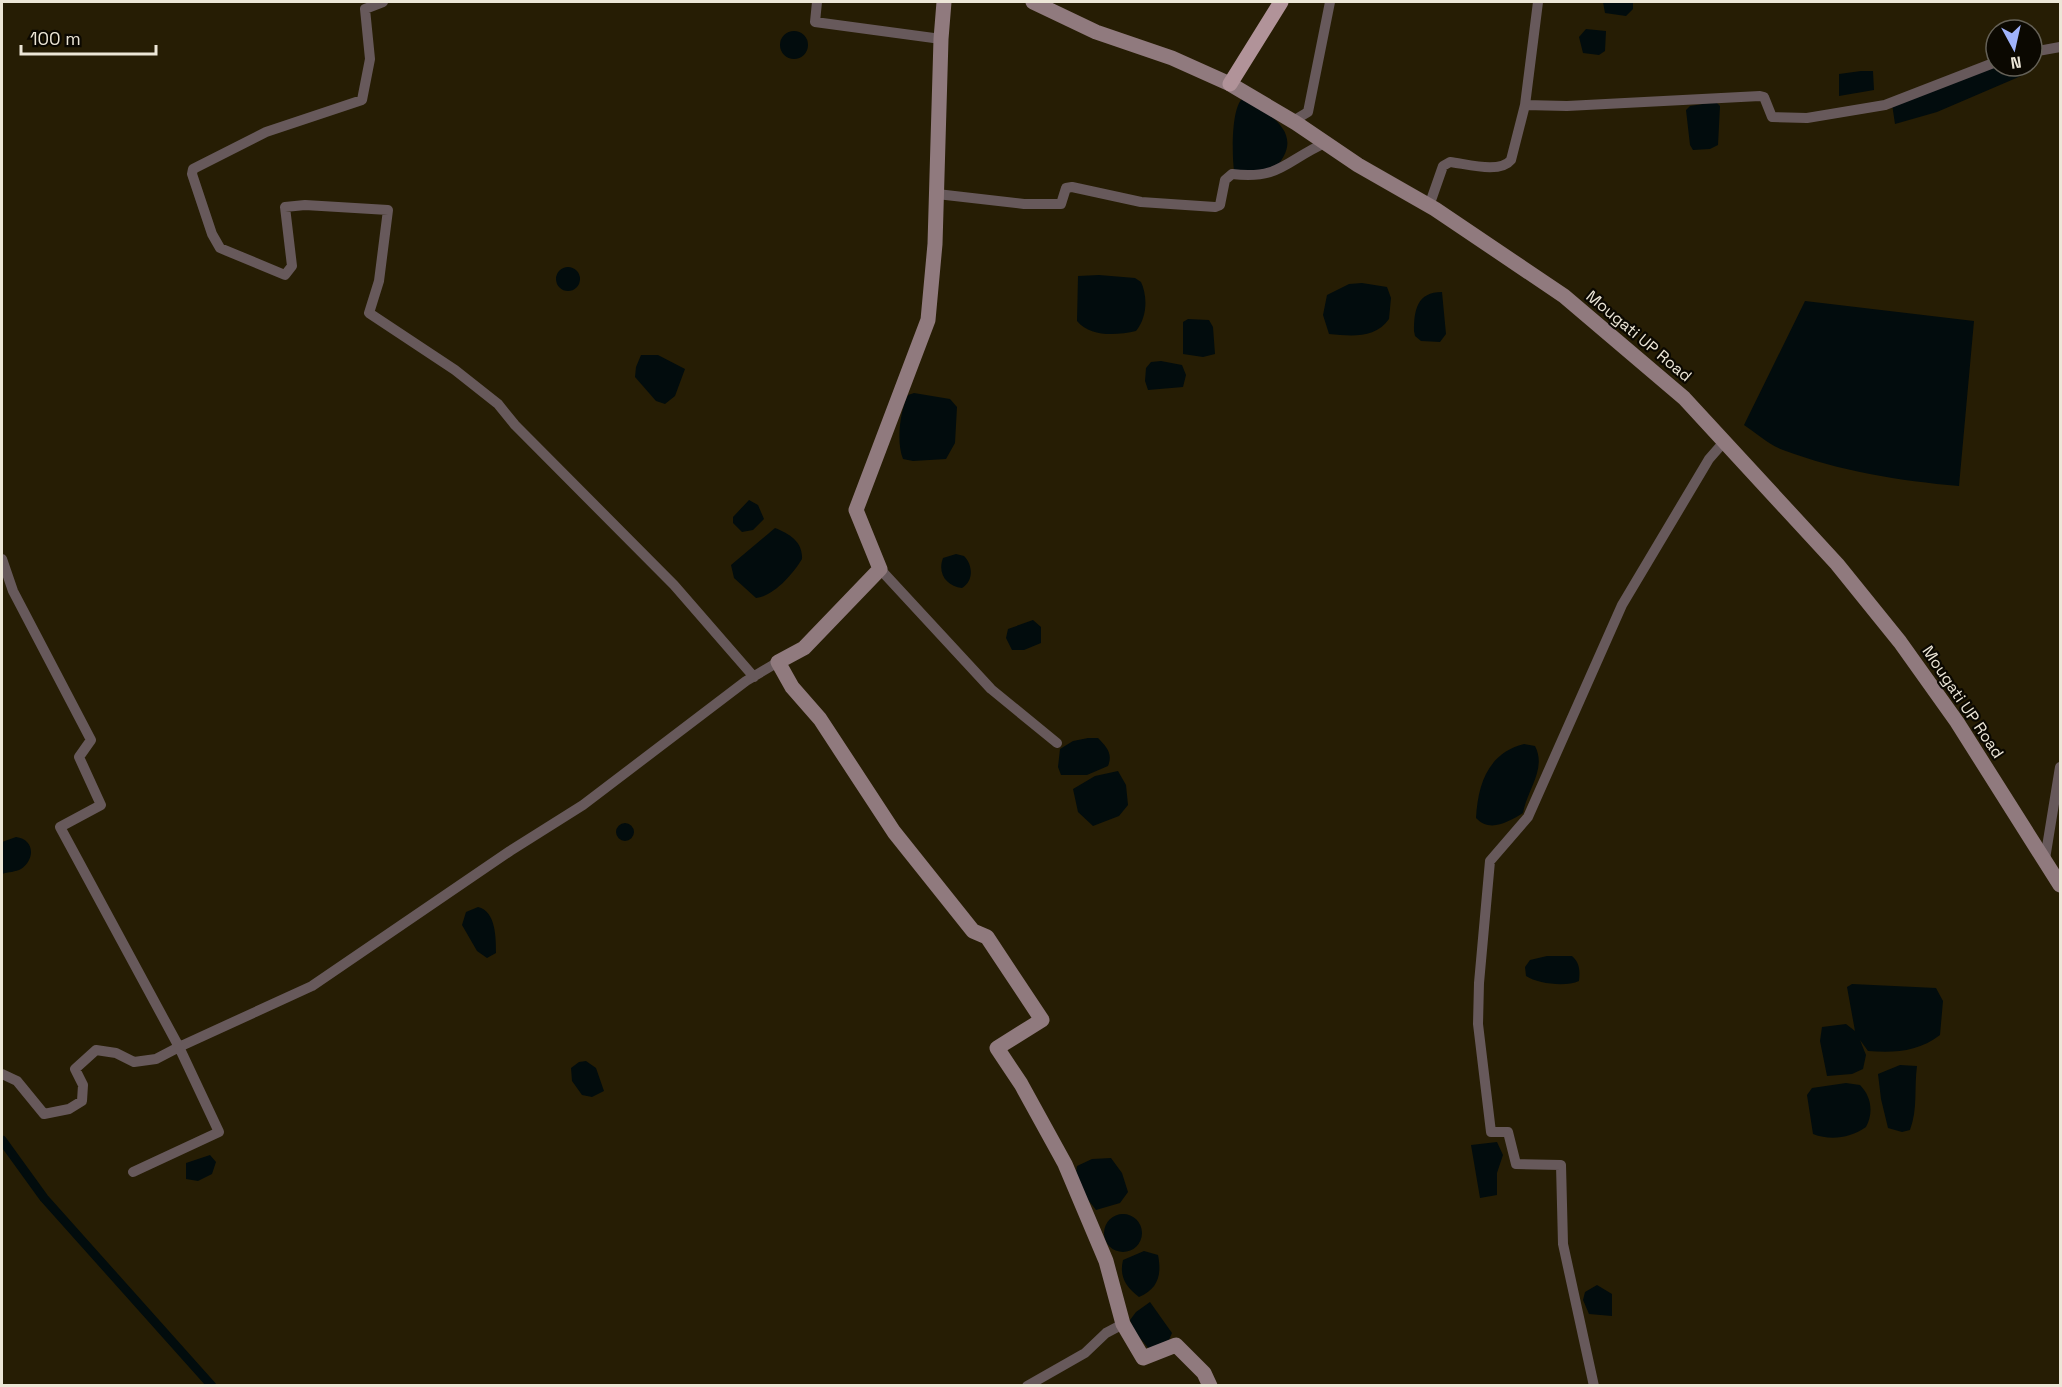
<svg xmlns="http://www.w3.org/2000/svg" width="2062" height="1387" font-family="'Space Grotesk',sans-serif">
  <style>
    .water { fill: #020c0d }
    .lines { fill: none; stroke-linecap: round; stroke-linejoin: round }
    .canal { stroke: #020c0d; stroke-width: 9 }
    .street { stroke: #67595b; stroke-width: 10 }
    .secondary { stroke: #907a7e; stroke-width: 15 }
    .primary { stroke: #b19399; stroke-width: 15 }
    .labels { text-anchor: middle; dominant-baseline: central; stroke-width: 4.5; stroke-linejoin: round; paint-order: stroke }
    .street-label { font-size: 16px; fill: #ece6d7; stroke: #0b0801 }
  </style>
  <rect width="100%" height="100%" fill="#261d04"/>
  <path class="water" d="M 1603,2 L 1633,2 L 1633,9 L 1626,16 L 1605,13 Z
    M 1586,29 L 1606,31 L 1605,51 L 1599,55 L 1583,53 L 1579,37 Z
    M780 45a14 14 0 1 1 28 0a14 14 0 1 1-28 0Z
    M 1996,66 L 2028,66 L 2028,73 L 1937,112 L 1895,124 L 1892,104 Z
    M 1861,71 L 1873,71 L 1874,90 L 1839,96 L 1839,74 Z
    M 1243,98 C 1273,116 1309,136 1271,172 L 1234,170 C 1232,155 1231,107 1243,98 Z
    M 1716,102 L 1720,106 L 1718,145 L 1710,149 L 1693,150 L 1690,145 L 1686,110 L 1690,106 Z
    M556 279a12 12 0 1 1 24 0a12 12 0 1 1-24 0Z
    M 1099,275 L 1135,278 L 1141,282 C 1148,297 1147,318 1136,331 C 1118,335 1091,338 1077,321 L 1078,276 Z
    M 1362,283 L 1387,287 L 1391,298 L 1389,319 C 1375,339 1351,336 1329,334 L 1323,315 L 1327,295 L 1349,284 Z
    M 1442,292 L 1446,334 L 1440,342 L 1421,341 L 1415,336 L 1414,331 C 1414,310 1417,292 1442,292 Z
    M 1805,301 L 1974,321 L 1959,486 C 1900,481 1839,471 1783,450 C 1769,445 1756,433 1744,425 Z
    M 1188,319 L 1209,320 L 1213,327 L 1215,354 L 1203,357 L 1183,354 L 1183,322 Z
    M 641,355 L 658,355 L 685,369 L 675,396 L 665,404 L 656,401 L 635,377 L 636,367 Z
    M 1161,361 L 1182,365 L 1186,375 L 1183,387 L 1148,390 L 1145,381 L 1146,368 L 1151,362 Z
    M 914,393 L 950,399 L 957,407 L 955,443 L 946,459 L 913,461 L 903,459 C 896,442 900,411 908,395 Z
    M 749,500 L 758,505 L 764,519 L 753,530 L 742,532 L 733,523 L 733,517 Z
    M 775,528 C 790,534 803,542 802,559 C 793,574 774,596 756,598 L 734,578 L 731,565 Z
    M 956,554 L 964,556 C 973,565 974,581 962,588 C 947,586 937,574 943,558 Z
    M 1033,620 L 1041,627 L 1041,643 L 1024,650 L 1012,650 L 1006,638 L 1008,629 Z
    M 1088,738 L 1098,738 C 1107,747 1113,754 1108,766 L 1087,775 L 1061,775 L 1058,767 L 1060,749 L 1073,741 Z
    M 1524,744 L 1535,746 C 1547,769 1527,790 1523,813 C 1508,822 1490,833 1476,818 C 1478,784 1488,753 1524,744 Z
    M 1118,771 L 1126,785 L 1128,805 L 1119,816 L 1093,826 L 1078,812 L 1073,789 L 1095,776 Z
    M616 832a9 9 0 1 1 18 0a9 9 0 1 1-18 0Z
    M 16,837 C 34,839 36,859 21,869 C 16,872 8,872 2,874 L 2,842 Z
    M 478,907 C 496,911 496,938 496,953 L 487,958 L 477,951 L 462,925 L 466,912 Z
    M 1572,956 C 1580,963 1580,971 1579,981 C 1566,987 1538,984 1526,976 L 1525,967 L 1530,960 L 1547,956 Z
    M 1852,984 L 1936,988 L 1943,1001 L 1940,1035 C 1918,1052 1894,1053 1868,1051 L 1860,1040 L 1866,1055 L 1863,1069 L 1852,1074 L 1827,1076 L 1820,1041 L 1822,1027 L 1846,1024 L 1855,1031 L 1847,987 Z
    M 586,1061 L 596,1068 L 604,1091 L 592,1097 L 582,1095 L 572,1081 L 571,1068 L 579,1062 Z
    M 1900,1065 L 1917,1066 C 1914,1088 1918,1109 1910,1130 L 1902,1132 L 1888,1128 L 1881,1099 L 1878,1074 Z
    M 1846,1083 L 1860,1085 C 1871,1096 1874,1112 1866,1127 C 1850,1138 1831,1141 1813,1134 L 1807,1095 L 1812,1088 Z
    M 1497,1142 L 1503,1155 L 1497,1173 L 1497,1195 L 1480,1198 L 1471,1145 Z
    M 210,1155 L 216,1162 L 212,1174 L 198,1181 L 186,1179 L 186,1163 Z
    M 1111,1158 L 1122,1173 L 1128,1192 L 1120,1203 L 1096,1210 C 1086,1197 1073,1183 1077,1166 L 1092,1159 Z
    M1104 1233a19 19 0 1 1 38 0a19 19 0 1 1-38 0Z
    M 1144,1251 L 1158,1255 C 1162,1275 1158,1289 1139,1297 C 1126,1287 1119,1277 1123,1260 Z
    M 1597,1285 L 1612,1294 L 1612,1316 L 1589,1314 L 1583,1300 L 1585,1292 Z
    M 1150,1302 L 1172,1333 L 1169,1340 L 1149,1349 L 1135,1332 L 1130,1320 L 1136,1312 Z"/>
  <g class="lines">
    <path class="canal" d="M 2,1140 L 44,1198 L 212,1386"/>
    <path class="street" d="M 383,2 L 365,9 L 370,59 L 362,100 L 266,132 L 193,169 L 192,174 L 212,234 L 220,248 L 285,275 L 292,266 L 285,207 L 305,205 L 388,210 L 379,281 L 369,313 L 455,370 L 498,404 L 515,425 L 674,585 L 754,677
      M 817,2 L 815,22 L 941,39
      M 2032,52 L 2060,47
      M 1525,105 L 1567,106 L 1760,96 L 1764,97 L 1772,117 L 1807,118 L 1885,105 L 1996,62
      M 1296,123 L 1298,118 L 1308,112 L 1330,2
      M 937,194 L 1024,204 L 1061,204 L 1066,188 L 1072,187 L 1141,202 L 1215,207 L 1220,205 L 1225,180 L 1232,174 C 1280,180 1285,161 1325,143
      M 1429,206 L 1443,166 L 1450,162 C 1467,164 1500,174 1511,160 L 1525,105 L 1538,2
      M 2,559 L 13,591 L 91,740 L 79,757 L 101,805 L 60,827 L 179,1047 L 156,1059 L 134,1062 L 116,1053 L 96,1050 L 75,1069 L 83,1085 L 82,1101 L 69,1109 L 44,1114 L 17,1081 L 2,1074
      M 880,569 L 991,689 L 1057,743
      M 2045,859 L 2060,767
      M 133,1172 L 219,1132 L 179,1047 L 312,986 L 510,851 L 583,805 L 746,681 L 778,662
      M 1027,1386 L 1085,1353 L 1106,1333 L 1123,1324
      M 1594,1386 L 1563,1244 L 1561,1165 L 1516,1164 L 1508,1132 L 1491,1132 L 1478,1024 L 1479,983 L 1490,861 L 1528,817 L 1622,605 L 1709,459 L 1723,443"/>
    <path class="secondary" d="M 944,2 L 941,39 L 935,244 L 928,320 L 856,510 L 880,569 L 804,648 L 778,662 L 792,687 L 820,719 L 894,832 L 973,931 L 987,937 L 1042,1020 L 997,1048 L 1021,1084 L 1065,1164 L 1106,1261 L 1123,1324 L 1143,1358 L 1176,1345 L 1204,1373 L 1210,1386
      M 1033,2 L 1096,32 L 1172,58 L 1230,84 L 1296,123 L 1358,165 L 1435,209 L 1564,296 L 1684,398 L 1837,564 L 1900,642 L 1957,722 L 2060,885"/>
    <path class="primary" d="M 1230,84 L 1281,2"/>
  </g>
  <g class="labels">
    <g class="street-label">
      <text transform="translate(1639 336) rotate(40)">Mougati UP Road</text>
      <text transform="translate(1963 702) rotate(56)">Mougati UP Road</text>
    </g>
  </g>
  <rect width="2062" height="1387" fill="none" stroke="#ece6d7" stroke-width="6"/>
  <g transform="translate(2014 48) rotate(172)"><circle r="28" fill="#0b0801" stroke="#656157" stroke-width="1.5"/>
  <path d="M0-4.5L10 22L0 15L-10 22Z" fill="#a0b3fd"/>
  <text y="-9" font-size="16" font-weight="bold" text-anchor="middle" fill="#ece6d7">N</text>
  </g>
  <path d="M21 45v9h135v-9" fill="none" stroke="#ece6d7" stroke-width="3"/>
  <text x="30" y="45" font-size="18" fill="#ece6d7" stroke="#0b0801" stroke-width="4.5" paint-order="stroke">100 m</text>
</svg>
